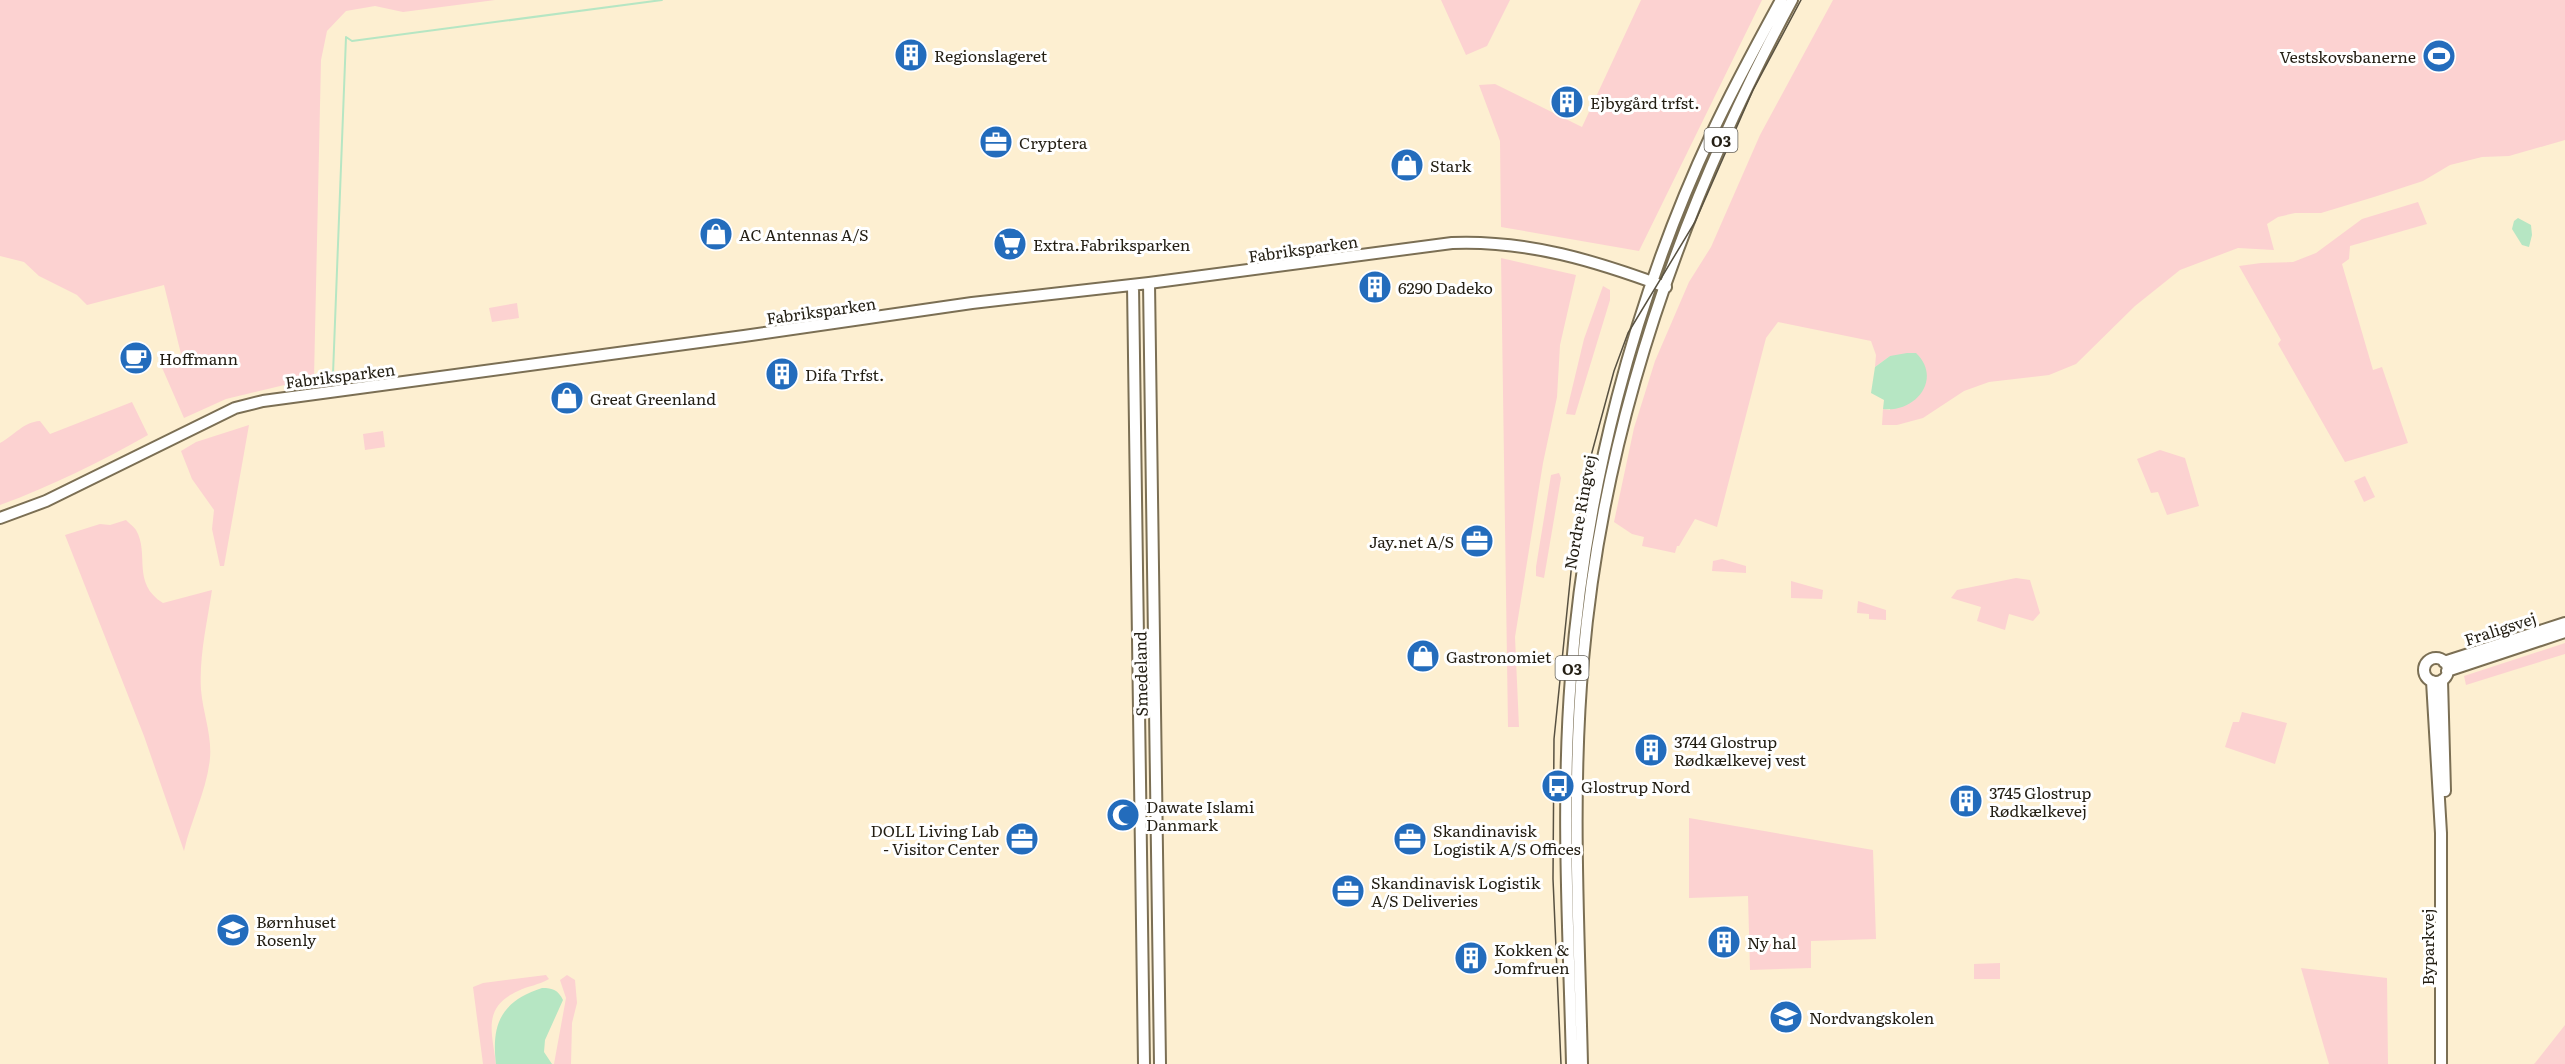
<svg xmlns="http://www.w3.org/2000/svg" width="2565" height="1064" font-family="Literata,serif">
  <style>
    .green { fill: #fcd2d1 }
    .water { fill: #b6e6c3 }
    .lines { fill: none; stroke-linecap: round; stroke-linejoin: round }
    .stream { stroke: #b6e6c3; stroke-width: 2 }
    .secondary-casing { stroke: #7b6f54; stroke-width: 14 }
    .primary-casing { stroke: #7b6f54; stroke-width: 14 }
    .secondary { stroke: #fff; stroke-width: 10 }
    .primary { stroke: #fff; stroke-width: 10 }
    .tram { stroke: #585141; stroke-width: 1.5 }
    .labels { text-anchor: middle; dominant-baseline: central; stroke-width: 6; stroke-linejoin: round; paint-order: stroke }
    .shield { fill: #fff; stroke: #65625a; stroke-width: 1.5 }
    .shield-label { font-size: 15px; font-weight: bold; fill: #231e13 }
    .poi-label { font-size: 16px; fill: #231e13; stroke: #fff; text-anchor: start }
    .street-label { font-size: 16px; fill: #231e13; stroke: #fff }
  </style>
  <rect width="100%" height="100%" fill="#fdefd1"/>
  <path class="green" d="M 0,0 L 495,0 L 403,12 L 375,6 L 346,11 L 327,31 L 321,60 L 314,378 L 226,399 L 184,418 L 160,363 L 181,354 L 164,285 L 87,305 L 77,295 L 39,276 L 24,262 L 0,256 Z
    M 1441,0 L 1510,0 L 1487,46 L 1466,55 Z
    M 1641,0 L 1762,0 L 1639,251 L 1501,227 L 1500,141 L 1479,85 L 1495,84 L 1582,127 Z
    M 1833,0 L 2565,0 L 2565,140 L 2509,156 L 2482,157 L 2450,165 L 2423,181 L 2374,197 L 2321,213 L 2295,213 L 2278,217 L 2267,224 L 2274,250 L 2238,248 L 2180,270 L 2135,306 L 2076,364 L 2049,375 L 1989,382 L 1964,391 L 1923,418 L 1897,425 L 1882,425 L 1883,409 L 1890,410 L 1890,356 L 1875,367 L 1876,355 L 1871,341 L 1778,322 L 1766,338 L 1717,527 L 1695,519 L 1679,546 L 1677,546 L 1675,553 L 1642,546 L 1644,537 L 1632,534 L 1614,522 L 1634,428 L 1655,361 L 1689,282 L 1711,247 L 1760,135 Z
    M 2418,202 L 2427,224 L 2350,246 L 2349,259 L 2342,264 L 2373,370 L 2382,367 L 2408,443 L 2345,462 L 2278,344 L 2281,340 L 2239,266 L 2261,263 L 2293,262 L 2316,253 L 2362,219 Z
    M 1501,258 L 1576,275 L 1560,345 L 1557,397 L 1543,463 L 1515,637 L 1519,727 L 1508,727 Z
    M 1603,286 L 1610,290 L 1610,300 L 1575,415 L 1566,414 L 1584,339 Z
    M 517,303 L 519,318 L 492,322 L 489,308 Z
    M 132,402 L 148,435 C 100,462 52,486 0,505 L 0,443 C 15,435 23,422 40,421 L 50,434 Z
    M 249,425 L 224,566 L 220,566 L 212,529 L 214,510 L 192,479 L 181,451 L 196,442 Z
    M 383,431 L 385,447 L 365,450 L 363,434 Z
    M 2160,450 L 2185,458 L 2199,506 L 2167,515 L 2158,492 L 2151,493 L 2137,459 Z
    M 1559,473 L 1561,478 L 1544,578 L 1536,576 L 1536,567 L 1551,475 Z
    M 2365,476 L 2375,497 L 2364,502 L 2354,481 Z
    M 126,520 C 129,523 134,527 136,530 C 150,554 131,583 163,603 L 212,590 C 207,623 199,657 201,690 C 203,713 212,735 210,758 C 207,790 191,819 184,851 L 144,736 L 65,535 L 100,524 L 110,525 Z
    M 1722,559 L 1746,566 L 1746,573 L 1712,571 L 1713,561 Z
    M 2016,578 L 2030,580 L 2040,613 L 2033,621 L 2009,614 L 2005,630 L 1977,621 L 1981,607 L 1951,598 L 1957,590 Z
    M 1791,581 L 1823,590 L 1822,599 L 1791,598 Z
    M 1858,601 L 1886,610 L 1886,620 L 1869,619 L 1869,614 L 1857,613 Z
    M 2565,643 L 2565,654 L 2466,685 L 2464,676 Z
    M 2242,712 L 2287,723 L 2275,764 L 2225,747 L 2233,722 L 2239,722 Z
    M 1689,818 L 1873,850 L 1876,939 L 1811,941 L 1811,968 L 1750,970 L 1748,896 L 1689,898 Z
    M 2000,963 L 2000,979 L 1974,979 L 1974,964 Z
    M 2301,968 L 2387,978 L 2388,1064 L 2329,1064 Z
    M 546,975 L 549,979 C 539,985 528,986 518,991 C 482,1007 492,1032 496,1064 L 483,1064 L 473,987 L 483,983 Z
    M 567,975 L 575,980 L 577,1003 L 572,1023 L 571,1064 L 554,1064 L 566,998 L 560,980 Z
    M 2565,1025 L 2565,1064 L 2534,1064 L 2535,1063 Z"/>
  <path class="water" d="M 2518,218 L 2531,225 L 2532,235 L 2529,247 L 2522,245 L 2512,229 L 2514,221 Z
    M 1907,353 L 1916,353 C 1943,379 1915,413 1883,409 L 1884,400 L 1871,393 L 1875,367 L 1890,356 Z
    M 542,988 C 553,988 558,990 563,1000 L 545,1040 L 544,1052 L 552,1064 L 496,1064 C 491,1023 502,1001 542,988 Z"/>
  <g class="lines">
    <path class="stream" d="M 333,374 L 346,37 L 352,41 L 662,0"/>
    <defs>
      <path id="secondary" d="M 1149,283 L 1160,1064
        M 1133,285 L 1144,1064
        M 0,518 L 46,501 L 235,408 L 263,401 L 744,336 L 972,303 L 1149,283 L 1452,243 C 1528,240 1596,261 1666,287
        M2424 670a12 12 0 1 1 24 0a12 12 0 1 1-24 0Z
        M 2444,662 L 2565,623
        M 2447,671 L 2565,632
        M 2442,680 L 2445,791
        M 2432,681 L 2441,833 L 2441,1064"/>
      <path id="primary" d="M 1572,1064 C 1569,935 1561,805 1571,677 C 1585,490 1633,302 1712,133 C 1733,88 1757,44 1781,0
        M 1582,1064 C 1579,930 1571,794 1583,660 C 1603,428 1682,204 1792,0"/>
    </defs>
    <use href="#secondary" class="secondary-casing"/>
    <use href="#primary" class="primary-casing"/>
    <use href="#secondary" class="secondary"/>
    <use href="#primary" class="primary"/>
    <path class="tram" d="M 1561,1064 L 1553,879 L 1554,739 L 1572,562 L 1585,478 L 1614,371 L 1628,333 L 1695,222 L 1753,90 L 1801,0"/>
  </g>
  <defs>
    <symbol id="building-disc" viewBox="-11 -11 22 22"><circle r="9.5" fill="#236cbc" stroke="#fff"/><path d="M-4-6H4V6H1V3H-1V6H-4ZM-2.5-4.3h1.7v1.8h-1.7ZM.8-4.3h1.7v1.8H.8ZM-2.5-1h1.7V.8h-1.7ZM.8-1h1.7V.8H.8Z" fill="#fff"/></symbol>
    <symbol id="stadium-disc" viewBox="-11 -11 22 22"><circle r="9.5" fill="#236cbc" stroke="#fff"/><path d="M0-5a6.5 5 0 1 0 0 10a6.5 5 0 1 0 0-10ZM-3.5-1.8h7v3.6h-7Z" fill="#fff"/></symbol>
    <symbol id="office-disc" viewBox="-11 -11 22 22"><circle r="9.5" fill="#236cbc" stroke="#fff"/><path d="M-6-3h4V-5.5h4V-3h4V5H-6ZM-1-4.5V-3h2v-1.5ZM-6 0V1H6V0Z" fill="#fff"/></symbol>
    <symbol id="shop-disc" viewBox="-11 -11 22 22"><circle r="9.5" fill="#236cbc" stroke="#fff"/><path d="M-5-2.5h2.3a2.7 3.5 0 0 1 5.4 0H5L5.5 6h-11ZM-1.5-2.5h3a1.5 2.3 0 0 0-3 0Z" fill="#fff"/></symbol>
    <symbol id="supermarket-disc" viewBox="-11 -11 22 22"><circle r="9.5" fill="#236cbc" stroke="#fff"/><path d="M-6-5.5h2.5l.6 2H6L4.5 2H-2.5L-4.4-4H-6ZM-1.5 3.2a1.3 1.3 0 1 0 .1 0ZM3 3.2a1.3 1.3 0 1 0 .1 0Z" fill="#fff"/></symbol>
    <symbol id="cafe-disc" viewBox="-11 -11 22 22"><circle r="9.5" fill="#236cbc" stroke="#fff"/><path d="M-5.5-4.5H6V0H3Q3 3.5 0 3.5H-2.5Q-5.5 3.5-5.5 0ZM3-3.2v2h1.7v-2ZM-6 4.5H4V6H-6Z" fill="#fff"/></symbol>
    <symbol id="bus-disc" viewBox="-11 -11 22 22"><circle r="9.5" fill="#236cbc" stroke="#fff"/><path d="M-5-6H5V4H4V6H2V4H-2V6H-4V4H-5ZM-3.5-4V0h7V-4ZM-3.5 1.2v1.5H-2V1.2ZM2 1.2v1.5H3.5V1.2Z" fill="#fff"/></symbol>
    <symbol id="mosque-disc" viewBox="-11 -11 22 22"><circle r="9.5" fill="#236cbc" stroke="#fff"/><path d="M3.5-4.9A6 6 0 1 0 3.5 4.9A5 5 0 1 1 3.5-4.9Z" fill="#fff"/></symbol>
    <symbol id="school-disc" viewBox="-11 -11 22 22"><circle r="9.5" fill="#236cbc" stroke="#fff"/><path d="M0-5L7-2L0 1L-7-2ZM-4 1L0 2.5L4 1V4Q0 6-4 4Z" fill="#fff"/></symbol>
  </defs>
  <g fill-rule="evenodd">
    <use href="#building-disc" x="892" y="36" width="38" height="38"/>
    <use href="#stadium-disc" x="2420" y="37" width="38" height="38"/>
    <use href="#building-disc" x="1548" y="83" width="38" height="38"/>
    <use href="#office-disc" x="977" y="123" width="38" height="38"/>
    <use href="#shop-disc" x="1388" y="146" width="38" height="38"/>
    <use href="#shop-disc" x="697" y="215" width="38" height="38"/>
    <use href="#supermarket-disc" x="991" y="225" width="38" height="38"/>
    <use href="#building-disc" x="1356" y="268" width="38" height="38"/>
    <use href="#cafe-disc" x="117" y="339" width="38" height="38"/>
    <use href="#building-disc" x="763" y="355" width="38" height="38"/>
    <use href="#shop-disc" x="548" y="379" width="38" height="38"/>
    <use href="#office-disc" x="1458" y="522" width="38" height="38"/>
    <use href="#shop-disc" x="1404" y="637" width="38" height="38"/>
    <use href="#building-disc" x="1632" y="731" width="38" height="38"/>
    <use href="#bus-disc" x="1539" y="767" width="38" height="38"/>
    <use href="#building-disc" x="1947" y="782" width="38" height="38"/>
    <use href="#mosque-disc" x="1104" y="796" width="38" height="38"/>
    <use href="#office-disc" x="1003" y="820" width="38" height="38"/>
    <use href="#office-disc" x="1391" y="820" width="38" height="38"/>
    <use href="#office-disc" x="1329" y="872" width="38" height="38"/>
    <use href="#school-disc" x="214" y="911" width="38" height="38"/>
    <use href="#building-disc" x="1705" y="923" width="38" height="38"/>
    <use href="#building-disc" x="1452" y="939" width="38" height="38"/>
    <use href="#school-disc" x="1767" y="998" width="38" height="38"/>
  </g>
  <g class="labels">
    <g class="shield">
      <rect x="1704.5" y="128" width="33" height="24" rx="4.5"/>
      <rect x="1555.5" y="656" width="33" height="24" rx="4.5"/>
    </g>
    <g class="shield-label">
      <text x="1721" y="140">O3</text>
      <text x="1572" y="668">O3</text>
    </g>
    <g class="poi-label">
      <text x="934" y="55">Regionslageret</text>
      <text x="2416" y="56" text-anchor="end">Vestskovsbanerne</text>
      <text x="1590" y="102">Ejbygård trfst.</text>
      <text x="1019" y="142">Cryptera</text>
      <text x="1430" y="165">Stark</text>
      <text x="739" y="234">AC Antennas A/S</text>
      <text x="1033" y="244">Extra.Fabriksparken</text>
      <text x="1398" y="287">6290 Dadeko</text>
      <text x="159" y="358">Hoffmann</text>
      <text x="805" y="374">Difa Trfst.</text>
      <text x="590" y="398">Great Greenland</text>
      <text x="1454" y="541" text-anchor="end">Jay.net A/S</text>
      <text x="1446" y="656">Gastronomiet</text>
      <text x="1674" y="741">3744 Glostrup<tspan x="1674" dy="18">Rødkælkevej vest</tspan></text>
      <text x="1581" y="786">Glostrup Nord</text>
      <text x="1989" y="792">3745 Glostrup<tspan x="1989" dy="18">Rødkælkevej</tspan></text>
      <text x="1146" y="806">Dawate Islami<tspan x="1146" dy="18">Danmark</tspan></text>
      <text x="999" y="830" text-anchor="end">DOLL Living Lab<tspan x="999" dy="18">- Visitor Center</tspan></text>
      <text x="1433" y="830">Skandinavisk<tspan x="1433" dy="18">Logistik A/S Offices</tspan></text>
      <text x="1371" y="882">Skandinavisk Logistik<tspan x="1371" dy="18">A/S Deliveries</tspan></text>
      <text x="256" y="921">Børnhuset<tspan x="256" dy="18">Rosenly</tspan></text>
      <text x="1747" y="942">Ny hal</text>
      <text x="1494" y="949">Kokken &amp;<tspan x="1494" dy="18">Jomfruen</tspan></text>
      <text x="1809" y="1017">Nordvangskolen</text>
    </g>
    <g class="street-label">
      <text transform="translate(1303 248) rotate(-8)">Fabriksparken</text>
      <text transform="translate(821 310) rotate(-8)">Fabriksparken</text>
      <text transform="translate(340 375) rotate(-7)">Fabriksparken</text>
      <text transform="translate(1579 512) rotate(-80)">Nordre Ringvej</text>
      <text transform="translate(2500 628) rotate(-18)">Fraligsvej</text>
      <text transform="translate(1140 674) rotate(-91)">Smedeland</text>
      <text transform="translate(2427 947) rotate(-90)">Byparkvej</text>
    </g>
  </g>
</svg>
